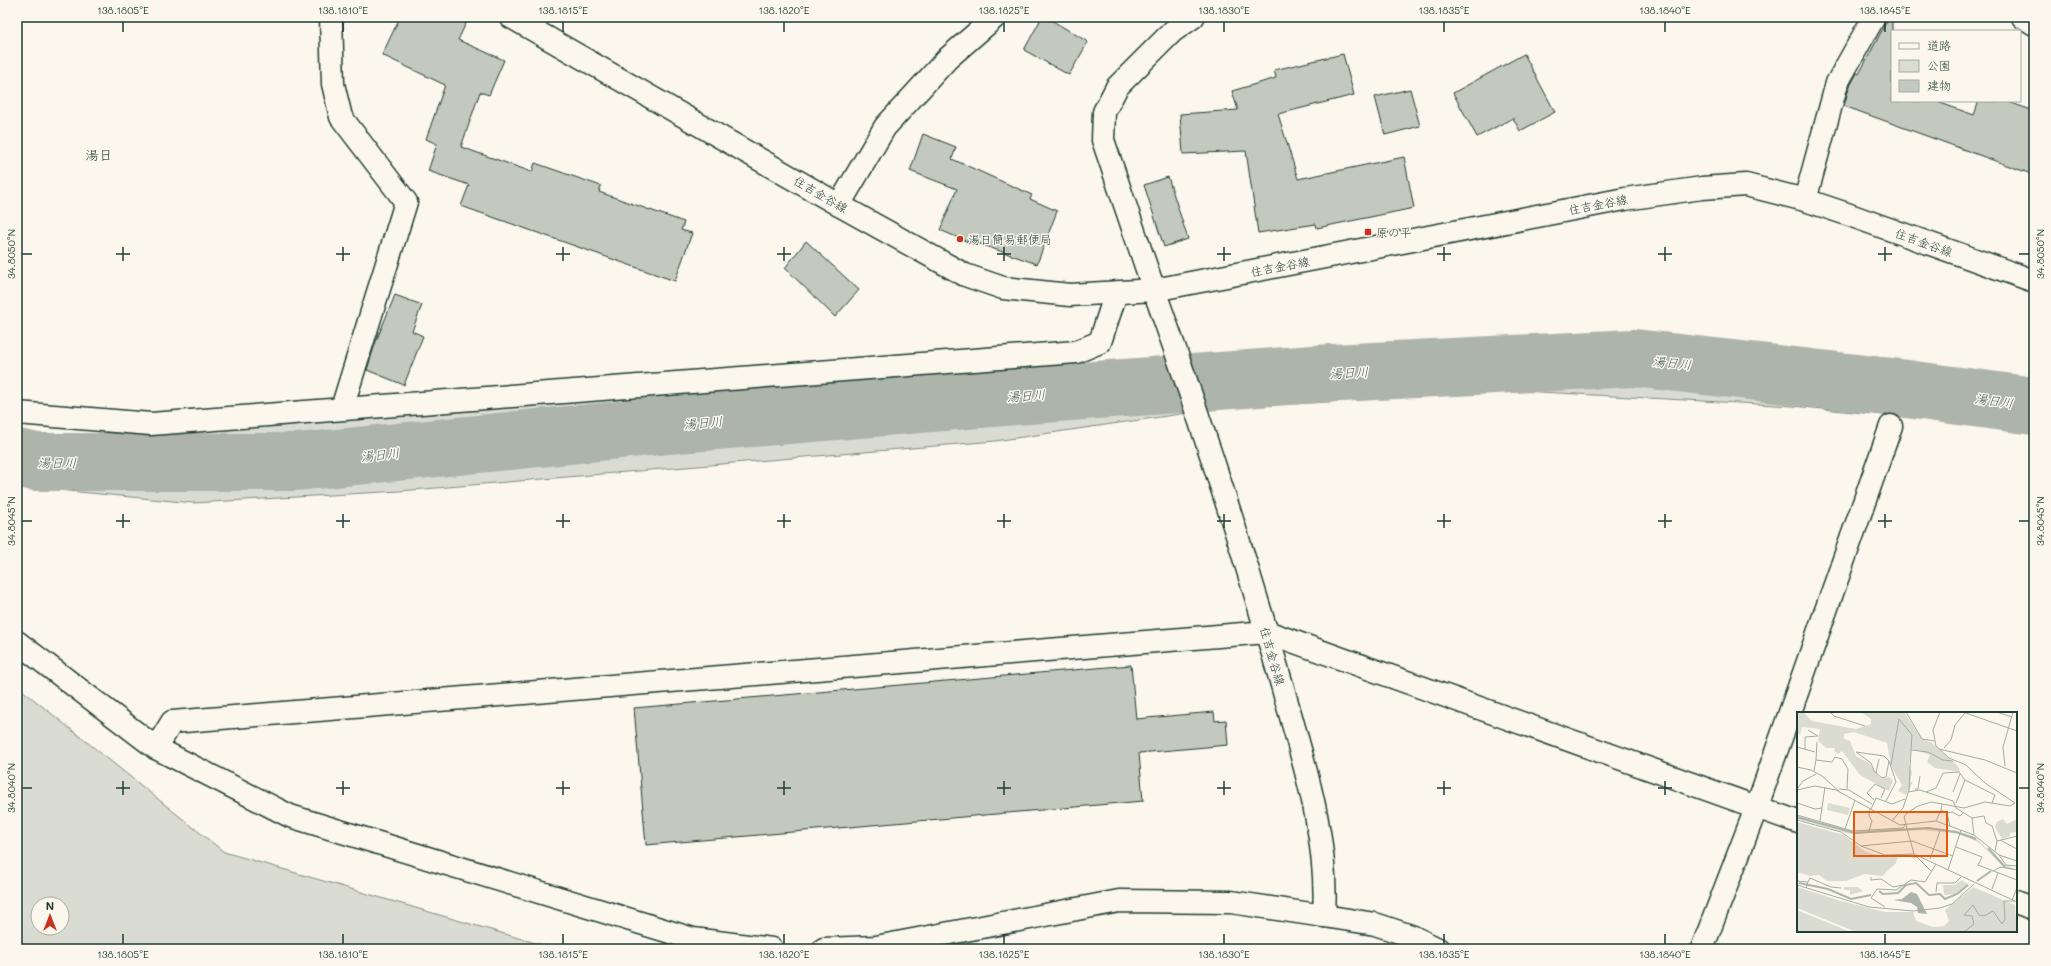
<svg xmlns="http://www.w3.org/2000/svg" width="2051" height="966" font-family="Mali,'Klee One',sans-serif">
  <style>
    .green { fill: #dbdcd1; stroke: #7d8c82; fill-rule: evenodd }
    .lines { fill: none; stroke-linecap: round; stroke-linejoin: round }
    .river { stroke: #adb4aa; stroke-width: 58 }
    .building { fill: #c4c9be; stroke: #1f3d34 }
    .minor-casing { stroke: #1f3d34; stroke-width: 25 }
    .tertiary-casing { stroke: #1f3d34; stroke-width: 25 }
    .secondary-casing { stroke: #1f3d34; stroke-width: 25 }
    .minor { stroke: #fbf7ec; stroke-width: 22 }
    .tertiary { stroke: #fbf7ec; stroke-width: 22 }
    .secondary { stroke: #fbf7ec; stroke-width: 22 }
    .ticks { fill: none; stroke: #1f3d34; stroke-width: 1.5 }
    .poi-dot { fill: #c8321e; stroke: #fbf7ec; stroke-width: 1.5 }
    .labels { text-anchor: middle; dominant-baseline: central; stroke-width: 3; stroke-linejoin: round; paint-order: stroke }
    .street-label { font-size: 12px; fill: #1f3d34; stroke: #fbf7ec }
    .poi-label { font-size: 12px; fill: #1f3d34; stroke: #fbf7ec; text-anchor: start }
    .water-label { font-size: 13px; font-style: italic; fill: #425b52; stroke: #fbf7ec }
    .quarter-label { font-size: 14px; fill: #1f3d34; stroke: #fbf7ec }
    .inset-river { fill: none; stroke: #adb4aa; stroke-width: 2 }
    .inset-road { fill: none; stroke: #a3ada2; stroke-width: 1 }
    .view { fill: #e8590c; fill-opacity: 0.15; stroke: #e8590c; stroke-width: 2 }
    .inset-edge { fill: none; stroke: #1f3d34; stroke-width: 2 }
    .neatline { fill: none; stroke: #1f3d34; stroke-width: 1.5 }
    .ticks-label { font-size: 10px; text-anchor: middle; fill: #1f3d34 }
  </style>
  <rect width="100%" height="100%" fill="#fbf7ec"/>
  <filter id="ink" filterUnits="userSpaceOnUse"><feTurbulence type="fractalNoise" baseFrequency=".025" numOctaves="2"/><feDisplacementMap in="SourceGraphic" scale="8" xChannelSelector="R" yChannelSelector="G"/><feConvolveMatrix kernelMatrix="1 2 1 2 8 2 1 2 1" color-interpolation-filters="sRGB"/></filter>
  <g filter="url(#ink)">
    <path class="green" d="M 1621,336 L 1859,361 L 2034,386 L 2034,430 L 1793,406 L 1522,391 L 1222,408 L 995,441 L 400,491 L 193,503 L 17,486 L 17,430 L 80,442 L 534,399 L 823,388 L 1100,367 L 1254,364 L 1397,346 Z
      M 17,686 L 224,852 L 556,949 L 17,949 ZM 38,904 L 62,904 L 62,928 L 38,928 Z"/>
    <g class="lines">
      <path class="river" d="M 17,458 L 36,462 L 296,462 L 680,424 L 1015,396 L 1314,374 L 1634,358 L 1892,387 L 2034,406"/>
    </g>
    <path class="building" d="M 400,17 L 469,17 L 458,40 L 504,60 L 489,95 L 480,92 L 461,147 L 532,172 L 535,163 L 601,186 L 599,192 L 684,222 L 681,230 L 692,233 L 675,281 L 461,206 L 469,185 L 428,171 L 437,144 L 426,139 L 445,85 L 382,55 Z
      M 1042,17 L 1046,17 L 1088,42 L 1069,75 L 1024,50 Z
      M 1889,17 L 1892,17 L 1892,101 L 1935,101 L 1974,115 L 1979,101 L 2006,101 L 2034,111 L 2034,175 L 1844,106 L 1849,88 L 1857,73 L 1859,74 Z
      M 1343,54 L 1354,95 L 1278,114 L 1298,179 L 1404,157 L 1414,208 L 1317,228 L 1316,224 L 1258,233 L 1246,151 L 1183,154 L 1180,114 L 1238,110 L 1232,91 L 1276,78 L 1274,70 Z
      M 1524,54 L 1555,112 L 1520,131 L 1513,118 L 1477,137 L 1453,93 Z
      M 1410,89 L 1420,126 L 1385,135 L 1375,97 Z
      M 923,134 L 956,147 L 952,159 L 1032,195 L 1030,199 L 1057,211 L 1037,264 L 974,242 L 973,244 L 940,230 L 957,189 L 910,171 Z
      M 1168,177 L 1188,239 L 1164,247 L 1144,185 Z
      M 806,241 L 859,290 L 835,317 L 785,268 Z
      M 395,295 L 422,305 L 412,331 L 423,336 L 404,385 L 367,370 L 375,344 Z
      M 1131,665 L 1136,719 L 1214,712 L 1215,721 L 1226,720 L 1228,745 L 1139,753 L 1143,801 L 646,845 L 634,708 Z"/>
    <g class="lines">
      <defs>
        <path id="minor" d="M 331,17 L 333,84 L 341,117 L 406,202 L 342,408
          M 2023,17 L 2034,24
          M 1805,200 L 1837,83 L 1874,17
          M 839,205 L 885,127 L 947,59 L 995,17
          M 17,413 L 151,424 L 1076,352 L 1100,342 L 1116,293
          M 156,748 L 172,722 L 1267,632 L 1798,822
          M 2016,902 L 2034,909
          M 1702,949 L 1757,806 L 1891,426"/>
        <path id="tertiary" d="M 1154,290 L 1103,140 L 1104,112 L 1117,87 L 1173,31 L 1193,17
          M 17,642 L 156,748 L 290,816 L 693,939 L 772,949
          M 824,949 L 876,947 L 1119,901 L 1231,902 L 1324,916"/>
        <path id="secondary" d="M 511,17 L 839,205 L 965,275 L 1003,288 L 1070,295 L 1154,290 L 1625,199 L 1702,188 L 1746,185 L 1805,200 L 1844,213 L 2034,281
          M 1154,290 C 1201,420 1244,552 1282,685 C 1303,761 1329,837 1324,916 L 1375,924 L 1411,936 L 1438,949"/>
      </defs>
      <use href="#minor" class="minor-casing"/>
      <use href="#tertiary" class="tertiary-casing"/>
      <use href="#secondary" class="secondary-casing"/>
      <use href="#minor" class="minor"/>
      <use href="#tertiary" class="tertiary"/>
      <use href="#secondary" class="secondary"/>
    </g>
  </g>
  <path class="ticks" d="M 123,22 L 123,32M 343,22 L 343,32M 563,22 L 563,32M 784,22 L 784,32M 1004,22 L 1004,32M 1224,22 L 1224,32M 1444,22 L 1444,32M 1665,22 L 1665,32M 1885,22 L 1885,32M 123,247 L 123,261M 343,247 L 343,261M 563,247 L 563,261M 784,247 L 784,261M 1004,247 L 1004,261M 1224,247 L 1224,261M 1444,247 L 1444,261M 1665,247 L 1665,261M 1885,247 L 1885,261M 22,254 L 32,254M 116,254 L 130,254M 336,254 L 350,254M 556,254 L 570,254M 777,254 L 791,254M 997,254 L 1011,254M 1217,254 L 1231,254M 1437,254 L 1451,254M 1658,254 L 1672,254M 1878,254 L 1892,254M 2019,254 L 2029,254M 123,514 L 123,528M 343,514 L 343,528M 563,514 L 563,528M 784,514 L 784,528M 1004,514 L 1004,528M 1224,514 L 1224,528M 1444,514 L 1444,528M 1665,514 L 1665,528M 1885,514 L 1885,528M 22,521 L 32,521M 116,521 L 130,521M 336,521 L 350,521M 556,521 L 570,521M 777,521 L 791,521M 997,521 L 1011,521M 1217,521 L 1231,521M 1437,521 L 1451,521M 1658,521 L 1672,521M 1878,521 L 1892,521M 2019,521 L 2029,521M 123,781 L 123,795M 343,781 L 343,795M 563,781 L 563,795M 784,781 L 784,795M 1004,781 L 1004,795M 1224,781 L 1224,795M 1444,781 L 1444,795M 1665,781 L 1665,795M 22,788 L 32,788M 116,788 L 130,788M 336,788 L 350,788M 556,788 L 570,788M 777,788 L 791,788M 997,788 L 1011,788M 1217,788 L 1231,788M 1437,788 L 1451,788M 1658,788 L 1672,788M 2019,788 L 2029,788M 123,934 L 123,944M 343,934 L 343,944M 563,934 L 563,944M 784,934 L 784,944M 1004,934 L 1004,944M 1224,934 L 1224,944M 1444,934 L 1444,944M 1665,934 L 1665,944M 1885,934 L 1885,944"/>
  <g class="poi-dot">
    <rect x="1364" y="228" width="8" height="8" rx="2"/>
    <circle cx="960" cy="239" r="4"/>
  </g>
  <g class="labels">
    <g class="street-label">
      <text transform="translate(821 194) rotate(30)">住吉金谷線</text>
      <text transform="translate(1598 204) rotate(-11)">住吉金谷線</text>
      <text transform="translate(1924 242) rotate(20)">住吉金谷線</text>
      <text transform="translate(1280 266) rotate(-11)">住吉金谷線</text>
      <text transform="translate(1273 656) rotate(74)">住吉金谷線</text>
    </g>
    <g class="poi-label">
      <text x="1376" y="232">原の平</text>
      <text x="968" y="239">湯日簡易郵便局</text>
    </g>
    <g class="water-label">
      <text transform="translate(1672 362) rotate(6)">湯日川</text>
      <text transform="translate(1349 372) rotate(-3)">湯日川</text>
      <text transform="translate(1026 395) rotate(-4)">湯日川</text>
      <text transform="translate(1994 400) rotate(8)">湯日川</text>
      <text transform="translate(703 422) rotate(-5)">湯日川</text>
      <text transform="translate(380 454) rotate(-6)">湯日川</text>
      <text transform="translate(57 462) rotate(1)">湯日川</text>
    </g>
    <g class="quarter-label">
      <text x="99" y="154">湯日</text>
    </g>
  </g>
  <g transform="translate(1797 712)">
    <rect width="220" height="220" fill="#fbf7ec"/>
    <path d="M 0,0 L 6,0 L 15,9 L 59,17 L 74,12 L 74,7 L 64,0 L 107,0 L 125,27 L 135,31 L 161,54 L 163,60 L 138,56 L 130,50 L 133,43 L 115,37 L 112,52 L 115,61 L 113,70 L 116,70 L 109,83 L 101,79 L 105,73 L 94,54 L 90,31 L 57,20 L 47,22 L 47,27 L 53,29 L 59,44 L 72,51 L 84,67 L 92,65 L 96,69 L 92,79 L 63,63 L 45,39 L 41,42 L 37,39 L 38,36 L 29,36 L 21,29 L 23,17 L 5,15 L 3,23 L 0,21 ZM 31,91 L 53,96 L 51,103 L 30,98 ZM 0,104 L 52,119 L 131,115 L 160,119 L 177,124 L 204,151 L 220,158 L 209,157 L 181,130 L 162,122 L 126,118 L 53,122 L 0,107 ZM 206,107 L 210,112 L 220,107 L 220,120 L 213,121 L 213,124 L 205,127 L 198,115 L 200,110 ZM 0,110 L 47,123 L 67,139 L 86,145 L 101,144 L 99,151 L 85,164 L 68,162 L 49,169 L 30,169 L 22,163 L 13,164 L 0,160 ZM 165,168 L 171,172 L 158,182 L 147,183 L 146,173 L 158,173 ZM 0,175 L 44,189 L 88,200 L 116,200 L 119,209 L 136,215 L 147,214 L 152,209 L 148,198 L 176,175 L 218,193 L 220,220 L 59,220 L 0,196 ZM 47,175 L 61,175 L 66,179 L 53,183 L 53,178 L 47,178 ZM 0,198 L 54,220 L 0,220 Z" fill="#dbdcd1"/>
    <path d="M 114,180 L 120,182 L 130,202 L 121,201 L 120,195 L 114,191 L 96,188 L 105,187 Z" fill="#adb4aa"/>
    <path class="inset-river" d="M 0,105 L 58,121 L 131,116 L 159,120 L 179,127M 191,136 L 208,155M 180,169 L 194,159M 2,171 L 31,177 L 54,187 L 74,183M 82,179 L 86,182 L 101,181 L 109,173 L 119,171 L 132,183 L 143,182 L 148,187 L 160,182 L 171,173"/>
    <path class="inset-road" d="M 33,0 L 37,4 L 68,14M 109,0 L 125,27 L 137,29M 166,0 L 220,19M 200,0 L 215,5M 0,35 L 18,40M 147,36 L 154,28 L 158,13 L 168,1M 8,37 L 8,25 L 21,24 L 11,18M 142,37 L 188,48 L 220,61M 19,48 L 20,30M 94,53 L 102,7 L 115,23 L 114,38M 208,54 L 206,35 L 216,0M 0,55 L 14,58 L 25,64 L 42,79M 17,59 L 19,48 L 35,50 L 38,45 L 45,47 L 51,57 L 50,77M 79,61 L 82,47M 0,77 L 6,69 L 19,62M 42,77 L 52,78 L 75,92M 118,77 L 121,77 L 123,64M 0,78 L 18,74 L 39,78 L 103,113 L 139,109 L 177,123 L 202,143 L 220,149M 111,80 L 123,78 L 156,89 L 159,96 L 175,106 L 177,123M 129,80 L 139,76 L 146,61 L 162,60 L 168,68 L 198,83 L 195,91M 156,80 L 163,62M 77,88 L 70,81 L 78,72 L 88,77 L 84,86M 89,89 L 99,70 L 92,49 L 87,44 L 59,40 L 74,51 L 77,59 L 85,66 L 89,65 L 92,49M 0,91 L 18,97 L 25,96M 159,91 L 168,68M 145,92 L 144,98 L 150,101M 74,97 L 79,86 L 95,92 L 108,87M 0,103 L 56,119 L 106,116 L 108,113M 175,106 L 187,104 L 189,111 L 195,114 L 200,129 L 198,139M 0,108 L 44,120 L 64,134 L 88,143 L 117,142M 23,109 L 28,75M 95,109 L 106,96 L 112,78 L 114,38 L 131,40 L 146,48 L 156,49M 139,109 L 144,98M 109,112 L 107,105 L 110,101 L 121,94 L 134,90 L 167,96 L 188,90 L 213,94 L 218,91 L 188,71 L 169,53 L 152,46 L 139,34 L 136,18 L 143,0M 109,113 L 117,142 L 220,190M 153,114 L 150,101 L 155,100 L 163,104 L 166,101M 48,117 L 58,88M 72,119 L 75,109 L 72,104 L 73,97M 203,128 L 220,137M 200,129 L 220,124M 64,134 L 115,129 L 156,144M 159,135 L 185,145 L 181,153 L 220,168M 202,143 L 209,153 L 220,154M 115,145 L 120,145 L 135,160M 133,147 L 143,119M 151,158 L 164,118M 196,159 L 204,155 L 220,158M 74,165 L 74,168 L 84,167 L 96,175 L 107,173M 0,169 L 11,170 L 9,176M 11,170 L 13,166 L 34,175 L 44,176M 0,173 L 72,195 L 116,199 L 143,196 L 155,192 L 177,172M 195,177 L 201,161M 139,180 L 140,171 L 158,171 L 164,165M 215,188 L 220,176M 88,195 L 74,186 L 80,177 L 99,178 L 114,168 L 128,170 L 139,152M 167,220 L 177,212 L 175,204 L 167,203 L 176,193 L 182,203 L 187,204 L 196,199 L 205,212 L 208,207 L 207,189 L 218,189"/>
    <path class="view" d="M 57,100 L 150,100 L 150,144 L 57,144 Z"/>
    <rect width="220" height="220" class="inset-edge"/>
  </g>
  <rect width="2051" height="966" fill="none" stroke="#fbf7ec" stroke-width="44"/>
  <rect x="1891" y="30" width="130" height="72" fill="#fbf7ec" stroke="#a3ada2"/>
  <rect x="1899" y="43" width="20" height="6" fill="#fbf7ec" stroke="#a3ada2"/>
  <text x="1927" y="50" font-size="12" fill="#1f3d34">道路</text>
  <rect x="1899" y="60" width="20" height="12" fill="#dbdcd1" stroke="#a3ada2"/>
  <text x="1927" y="70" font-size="12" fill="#1f3d34">公園</text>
  <rect x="1899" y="80" width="20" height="12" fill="#c4c9be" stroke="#a3ada2"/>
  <text x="1927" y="90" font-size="12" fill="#1f3d34">建物</text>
  <g transform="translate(50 916)"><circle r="19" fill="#fbf7ec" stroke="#a3ada2"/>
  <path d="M0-3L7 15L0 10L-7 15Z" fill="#c8321e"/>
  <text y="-6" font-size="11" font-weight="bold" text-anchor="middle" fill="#1f3d34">N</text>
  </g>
  <rect x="22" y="22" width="2007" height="922" class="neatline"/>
  <g class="ticks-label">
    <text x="123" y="14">138.1805°E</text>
    <text x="343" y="14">138.1810°E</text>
    <text x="563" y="14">138.1815°E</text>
    <text x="784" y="14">138.1820°E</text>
    <text x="1004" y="14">138.1825°E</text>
    <text x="1224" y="14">138.1830°E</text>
    <text x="1444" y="14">138.1835°E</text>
    <text x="1665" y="14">138.1840°E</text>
    <text x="1885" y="14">138.1845°E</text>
    <text transform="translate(11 254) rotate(-90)" y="4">34.8050°N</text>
    <text transform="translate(2040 254) rotate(-90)" y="4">34.8050°N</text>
    <text transform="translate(11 521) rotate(-90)" y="4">34.8045°N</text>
    <text transform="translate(2040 521) rotate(-90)" y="4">34.8045°N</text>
    <text transform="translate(11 788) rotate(-90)" y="4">34.8040°N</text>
    <text transform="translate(2040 788) rotate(-90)" y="4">34.8040°N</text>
    <text x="123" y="958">138.1805°E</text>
    <text x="343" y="958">138.1810°E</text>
    <text x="563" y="958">138.1815°E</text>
    <text x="784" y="958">138.1820°E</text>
    <text x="1004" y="958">138.1825°E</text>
    <text x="1224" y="958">138.1830°E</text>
    <text x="1444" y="958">138.1835°E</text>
    <text x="1665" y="958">138.1840°E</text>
    <text x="1885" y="958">138.1845°E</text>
  </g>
</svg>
